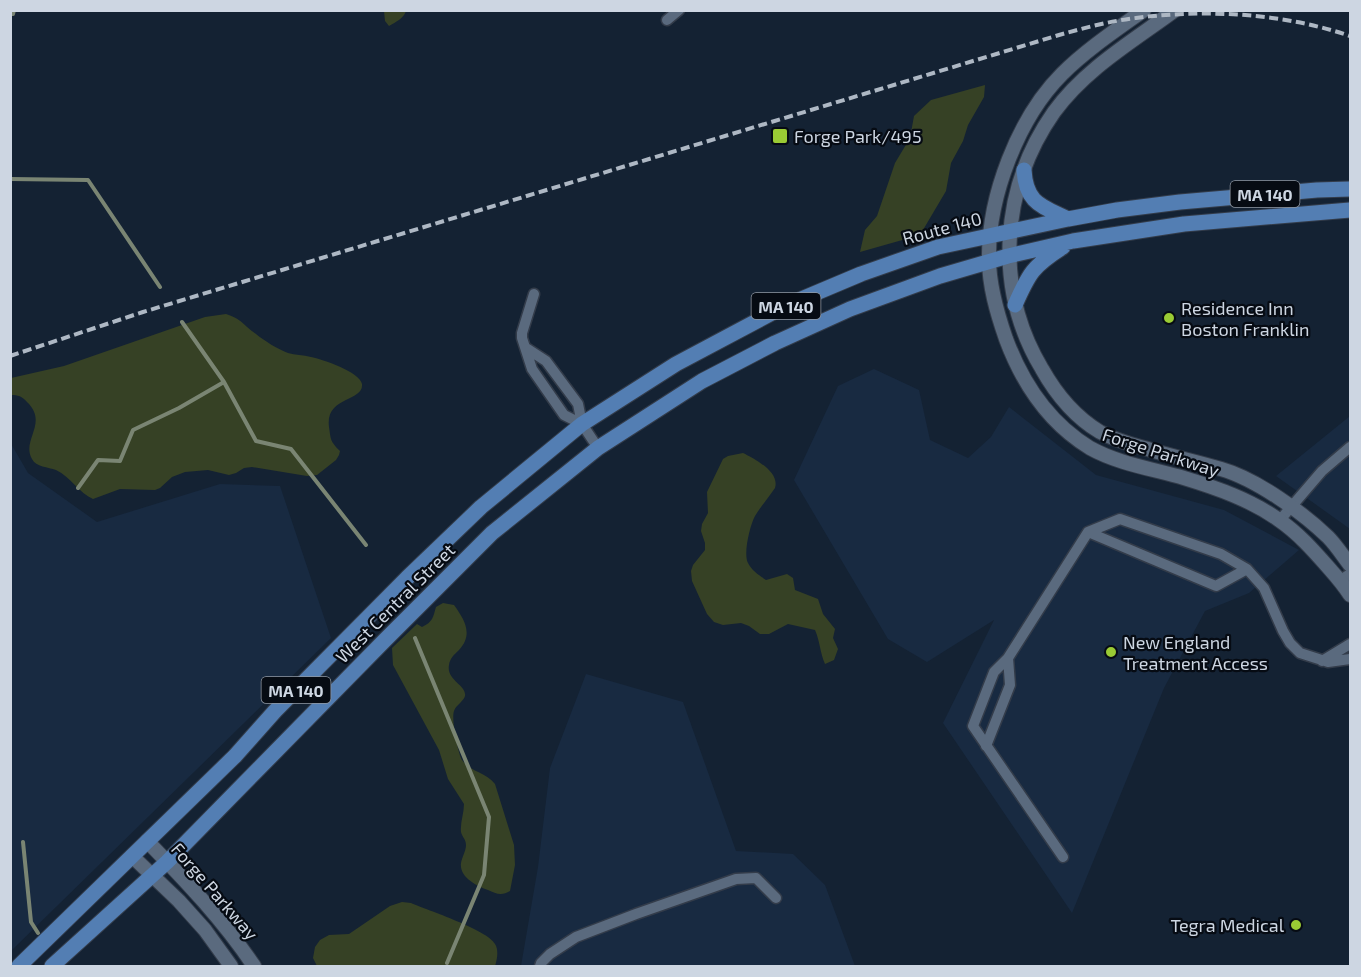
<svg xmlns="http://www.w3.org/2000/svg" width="1361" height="977" font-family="'Exo 2',sans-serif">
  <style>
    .built { fill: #182a41 }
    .green { fill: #364125 }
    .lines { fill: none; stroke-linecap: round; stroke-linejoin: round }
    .stream { stroke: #7a8573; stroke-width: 4 }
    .street-casing { stroke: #333c4a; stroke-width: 13 }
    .secondary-casing { stroke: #333c4a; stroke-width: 16 }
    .primary-casing { stroke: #333c4a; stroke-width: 17 }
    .street { stroke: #5a6a7e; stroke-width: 10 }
    .secondary { stroke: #5a6a7e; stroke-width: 14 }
    .primary { stroke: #537eb3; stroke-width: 15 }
    .rail { stroke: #aeb8c4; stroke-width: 4; stroke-dasharray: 9 4.5; stroke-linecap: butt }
    .poi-dot { fill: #9acb34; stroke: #060b13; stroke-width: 2 }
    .labels { text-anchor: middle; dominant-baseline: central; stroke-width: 4.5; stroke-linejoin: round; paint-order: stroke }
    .shield { fill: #060b13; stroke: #9199a4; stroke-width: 1.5 }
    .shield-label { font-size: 16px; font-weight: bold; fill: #cdd6e2 }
    .poi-label { font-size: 18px; fill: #cdd6e2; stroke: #060b13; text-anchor: start }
    .street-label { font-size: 18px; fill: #cdd6e2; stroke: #060b13 }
  </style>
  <rect width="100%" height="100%" fill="#142233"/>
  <path class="built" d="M 874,369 L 919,390 L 930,440 L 968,458 L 991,437 L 1009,407 L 1096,475 L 1224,510 L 1299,550 L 1249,593 L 1205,611 L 1164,688 L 1072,913 L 943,723 L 994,620 L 927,662 L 888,639 L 794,480 L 838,386 Z
    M 1350,416 L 1350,529 L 1276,476 Z
    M 10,442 L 28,473 L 97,522 L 220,484 L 280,486 L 331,638 L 11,951 Z
    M 586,674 L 683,702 L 736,851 L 793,854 L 825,885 L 855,966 L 521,966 L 538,867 L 550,768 Z"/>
  <path class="green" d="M 384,11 L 406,11 C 404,18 396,22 389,26 L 385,21 Z
    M 985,85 L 984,97 L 968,125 L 963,141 L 951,163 L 946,191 L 920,235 L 860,252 L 865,230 L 877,216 L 895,163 L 910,138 L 914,116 L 931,100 Z
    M 226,314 C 242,319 243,325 256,334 C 263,340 279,350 288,353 C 295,355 303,355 311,357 C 322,359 360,372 362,384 C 364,402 325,396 329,427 C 331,440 330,441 340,451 L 339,455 L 336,460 L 317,475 L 307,476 L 252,467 L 244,468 L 236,473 L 229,475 L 208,470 L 185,472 L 172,477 L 160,488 L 155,490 L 120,489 L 93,499 C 79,493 71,477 56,470 C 48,467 36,467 32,459 C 21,440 49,423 27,402 C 22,396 18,395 11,395 L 11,378 L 64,366 L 205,317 Z
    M 743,453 C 755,459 780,472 775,488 C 769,497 761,506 755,516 C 750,525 743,554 748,563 C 752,571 759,575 766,580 L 787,574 L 793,578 L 795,590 L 818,599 L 823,614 L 835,629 L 833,638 L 838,649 L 834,660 L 825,664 C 820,653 820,641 815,630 L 788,624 L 769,634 L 760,634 L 749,626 L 741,623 L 723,625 L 714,622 L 707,614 L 692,581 L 691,571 L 693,565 L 705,550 L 705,543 L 701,531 L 702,524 L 708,513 L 707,492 L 723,459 L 728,456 Z
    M 443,603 L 454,605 C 464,619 474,634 459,650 C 454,655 450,658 449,665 C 446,680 467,685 465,696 C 464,701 456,705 454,711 C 451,719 458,753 462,760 C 470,772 486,772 495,784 L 514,845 L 515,865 L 510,891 C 502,896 496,894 488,890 C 477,886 459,877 461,863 C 462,857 466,851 466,845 C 466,839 462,837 461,832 C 460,823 464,813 464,804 L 448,779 L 439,750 L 393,665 L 392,648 L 417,624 L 422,627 C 433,622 433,617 436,607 Z
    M 402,902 L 411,903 C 427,910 488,930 495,944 C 499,950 497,960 495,966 L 317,966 L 313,958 L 315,947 L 320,940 L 329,935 L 349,934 L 390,906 Z"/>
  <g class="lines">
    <path class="stream" d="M 10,14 L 13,14 L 14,10
      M 10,179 L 88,180 L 160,287
      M 182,322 L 224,382 L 256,441 L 291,449 L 366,545
      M 78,488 L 98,460 L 120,461 L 133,430 L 179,408 L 224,382
      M 415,638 L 489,817 L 484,875 L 447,963
      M 23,842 L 31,922 L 38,933"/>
    <defs>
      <path id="street" d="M 667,20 L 679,10
        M 534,294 L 522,333 L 522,338 L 532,369 L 564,415 L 582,424
        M 526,348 L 546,361 L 578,404 L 582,424 L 598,448
        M 1280,520 L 1322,471 L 1350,447
        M 1088,532 L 1216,586 L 1247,569
        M 1339,581 L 1350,574
        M 1322,661 L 1350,644
        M 986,746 L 1010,685 L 1008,658
        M 1063,857 L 973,726 L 994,672 L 1008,658 L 1088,532 L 1120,519 L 1221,554 L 1247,569 L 1264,588 L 1283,631 L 1290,643 L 1300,653 L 1328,662 L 1350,659
        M 540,966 L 541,963 L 550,954 L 576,937 L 636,914 L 736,879 L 756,878 L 776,898"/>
      <path id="secondary" d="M 1144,10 C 1116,30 1086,50 1062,74 C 1018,118 988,197 989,259 C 989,286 997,313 1006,339 C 1022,382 1049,423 1090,448 C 1119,464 1153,469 1184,478 C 1217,488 1251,500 1279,520 C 1298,533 1313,550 1328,567 C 1336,576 1344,585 1350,595
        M 1175,10 C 1133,41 1085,69 1054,112 C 1000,189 994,289 1042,369 C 1056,394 1075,417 1100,432 C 1116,441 1134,445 1151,450 C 1174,457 1198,462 1221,469 C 1256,479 1302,512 1328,537 C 1336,545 1343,556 1350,565
        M 147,841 C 186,881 223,920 254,966
        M 132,856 L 179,901 L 205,930 L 231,966"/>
      <path id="primary" d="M 1024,170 C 1026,204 1042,206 1068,219
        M 1015,305 C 1029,273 1033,266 1063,247
        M 19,966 L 235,756 L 275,711 L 407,578 L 481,507 L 582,424 L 676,364 L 785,306 L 861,274 L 938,247 L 1068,219 L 1117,210 L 1180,202 L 1317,190 L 1350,189
        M 52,966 L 167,862 L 385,640 L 492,533 L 598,448 L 702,381 L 775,343 L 850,309 L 940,276 L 1008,256 L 1073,241 L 1184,224 L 1350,210"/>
    </defs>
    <use href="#street" class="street-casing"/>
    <use href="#secondary" class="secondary-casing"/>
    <use href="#primary" class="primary-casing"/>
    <use href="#street" class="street"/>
    <use href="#secondary" class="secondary"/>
    <use href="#primary" class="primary"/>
    <path class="rail" d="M 10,356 L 143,312 L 1059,35 C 1084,28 1110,21 1136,18 C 1206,9 1283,13 1350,36"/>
  </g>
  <g class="poi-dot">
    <rect x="772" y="128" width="16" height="16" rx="3"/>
    <circle cx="1169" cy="318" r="6"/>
    <circle cx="1111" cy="652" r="6"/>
    <circle cx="1296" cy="925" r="6"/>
  </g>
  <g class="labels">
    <g class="shield">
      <rect x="1230.5" y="181" width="69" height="26" rx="4.5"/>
      <rect x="751.5" y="293" width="69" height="26" rx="4.5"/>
      <rect x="261.5" y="677" width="69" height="26" rx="4.5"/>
    </g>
    <g class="shield-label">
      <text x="1265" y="194">MA 140</text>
      <text x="786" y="306">MA 140</text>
      <text x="296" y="690">MA 140</text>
    </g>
    <g class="poi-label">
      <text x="794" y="136">Forge Park/495</text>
      <text x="1181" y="308">Residence Inn<tspan x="1181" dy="21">Boston Franklin</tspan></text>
      <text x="1123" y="642">New England<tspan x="1123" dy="21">Treatment Access</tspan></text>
      <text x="1284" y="925" text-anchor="end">Tegra Medical</text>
    </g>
    <g class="street-label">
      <text transform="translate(942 228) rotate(-15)">Route 140</text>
      <text transform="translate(1161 452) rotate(18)">Forge Parkway</text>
      <text transform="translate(395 603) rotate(-45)">West Central Street</text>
      <text transform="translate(215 891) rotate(49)">Forge Parkway</text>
    </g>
  </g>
  <rect width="1361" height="977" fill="none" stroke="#cdd6e2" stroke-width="24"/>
</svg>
